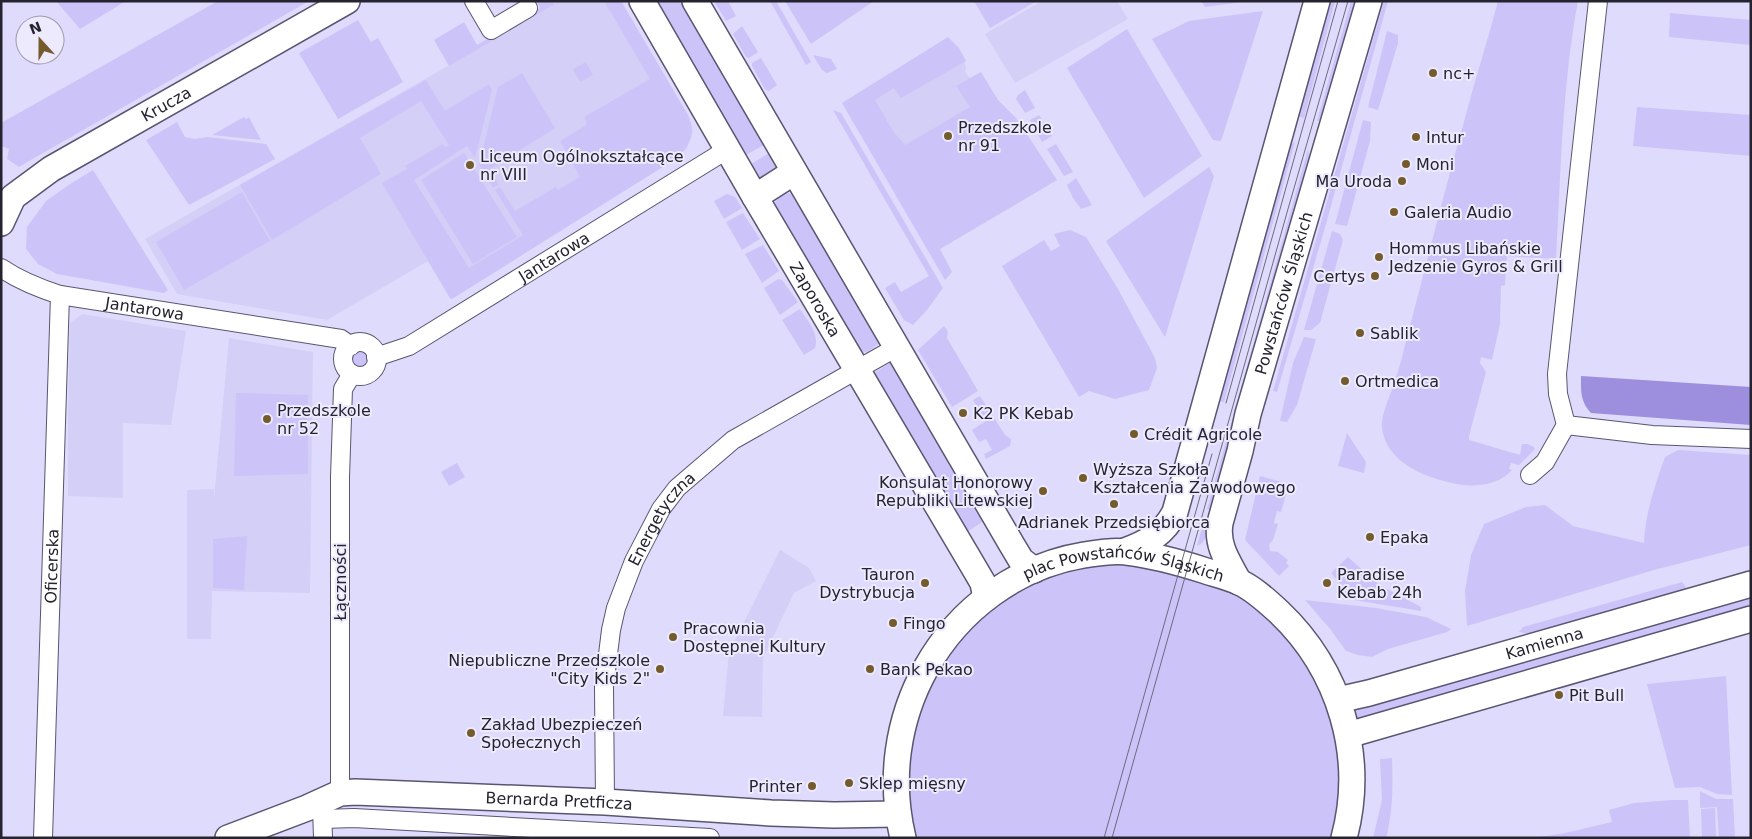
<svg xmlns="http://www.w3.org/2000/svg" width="1752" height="839" font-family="'DejaVu Sans',sans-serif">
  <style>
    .built { fill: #d4cff6 }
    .green { fill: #ccc4f9 }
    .forest { fill: #9d8fde }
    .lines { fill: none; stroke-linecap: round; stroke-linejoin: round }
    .street-casing { stroke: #595571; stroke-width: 20 }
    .secondary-casing { stroke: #595571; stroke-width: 28 }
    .street { stroke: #fff; stroke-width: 18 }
    .secondary { stroke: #fff; stroke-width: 25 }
    .tram { stroke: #6d6b7f; stroke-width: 1 }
    .poi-dot { fill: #745b2c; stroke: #edeafe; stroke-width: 2 }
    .labels { text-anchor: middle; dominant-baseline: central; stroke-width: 4; stroke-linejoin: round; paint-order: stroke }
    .poi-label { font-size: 16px; fill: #24232f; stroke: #edeafe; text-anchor: start }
    .street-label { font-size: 16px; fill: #24232f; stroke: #edeafe }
  </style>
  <rect width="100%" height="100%" fill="#dfdbfc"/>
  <path class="built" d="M 551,1 L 621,1 L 691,123 L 693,132 L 687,148 L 677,158 L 450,298 L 428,261 L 327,320 L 177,294 L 145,239 L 553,6 Z
    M 1042,1 L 1117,1 L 1128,19 L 1015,83 L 985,34 Z
    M 946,43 L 965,63 L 966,68 L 965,72 L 968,76 L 1016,118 L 1057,180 L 936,251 L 849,102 Z
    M 82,314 L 186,331 L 171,425 L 123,423 L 123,498 L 68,496 L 68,420 L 70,323 Z
    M 229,338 L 313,352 L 310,593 L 212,591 L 211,639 L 187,639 L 187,490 L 214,489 L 214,498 Z
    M 780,550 L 809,568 L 816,581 L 794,593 L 763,658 L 762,717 L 723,716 L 729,652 Z"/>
  <path class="green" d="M 56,1 L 126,1 L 80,29 Z
    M 218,1 L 309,1 L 29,161 L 19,167 L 7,159 L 9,149 L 1,146 L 1,123 Z
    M 537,1 L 551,1 L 554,5 L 449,66 L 434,40 L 464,22 L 477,45 L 540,8 Z
    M 604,1 L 621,1 L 688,115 C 696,134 691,144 677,158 L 452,299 L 450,298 L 382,183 L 407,169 L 405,166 L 443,144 L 445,147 L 449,145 L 421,101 L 360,138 L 381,174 L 272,240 L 240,185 L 426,80 L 445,111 L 489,84 L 492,90 L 475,158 L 467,146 L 414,180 L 469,268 L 523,235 L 495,190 L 500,187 L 515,211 L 556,187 L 558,190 L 580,177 L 560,141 L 585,126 L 587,123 L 584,117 L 650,79 Z
    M 653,1 L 682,1 L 766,144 L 744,156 Z
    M 714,1 L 728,1 L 736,16 L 726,21 Z
    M 770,1 L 776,1 L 811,62 L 806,65 Z
    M 785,1 L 874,1 L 811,44 Z
    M 974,1 L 1037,1 L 990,28 Z
    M 1201,1 L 1249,1 L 1205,7 Z
    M 1329,1 L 1335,1 L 1304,118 L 1300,117 L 1298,114 Z
    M 1351,1 L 1355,1 L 1324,115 L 1321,120 L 1317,121 Z
    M 1384,1 L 1388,1 L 1324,231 L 1277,392 L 1273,391 Z
    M 1498,1 L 1578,1 C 1562,86 1561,173 1556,259 L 1507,256 L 1505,285 L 1501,286 L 1500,324 L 1492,360 L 1481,357 L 1480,363 L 1486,372 L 1469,436 L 1469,440 L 1520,455 L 1522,444 L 1528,444 L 1534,447 L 1535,449 L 1519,465 L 1511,463 L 1509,469 L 1512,470 C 1499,486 1470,488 1452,483 C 1424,477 1386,462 1382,428 C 1380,416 1391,394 1395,381 C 1399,369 1402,357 1405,345 C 1425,269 1444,193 1465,118 C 1475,79 1488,40 1498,1 Z
    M 1263,11 L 1221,141 L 1213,140 L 1152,39 L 1189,21 Z
    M 1670,13 L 1751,20 L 1751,45 L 1669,37 Z
    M 358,20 L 371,42 L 378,38 L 403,82 L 338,119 L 299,53 Z
    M 742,26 L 758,52 L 749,58 L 746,57 L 733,34 Z
    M 1127,29 L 1202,156 L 1144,198 L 1067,68 Z
    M 1387,31 L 1398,35 L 1398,43 L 1378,110 L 1368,107 Z
    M 948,37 L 959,48 L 966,61 L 901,98 L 894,88 L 875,100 L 893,131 L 905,145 L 970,107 L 956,86 L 981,72 L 998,100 L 1016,118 L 1057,180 L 940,249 L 952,272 L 945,280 L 842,103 Z
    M 813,55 L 831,59 L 837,69 L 827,73 L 822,70 Z
    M 761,58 L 777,85 L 769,91 L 765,89 L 752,66 L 752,63 Z
    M 586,62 L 593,75 L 580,82 L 573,69 Z
    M 522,73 L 555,128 L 490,169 L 499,185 L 493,188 L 479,165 L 498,87 Z
    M 1025,90 L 1035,108 L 1025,113 L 1016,99 L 1018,95 Z
    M 1637,107 L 1751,115 L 1751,156 L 1633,146 Z
    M 833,110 L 841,113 L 943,288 L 927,310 L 913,325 L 904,320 L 885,288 L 895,282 L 901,292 L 929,276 Z
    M 1039,115 L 1052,136 L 1042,142 L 1030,120 Z
    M 244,117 L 246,119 L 249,117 L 261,140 L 212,135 Z
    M 1363,120 L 1371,122 L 1370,141 L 1350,215 L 1347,226 L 1335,224 Z
    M 177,122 L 185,137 L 195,139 L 207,137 L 266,144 L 275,159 L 189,205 L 146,140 Z
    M 1295,142 L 1224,402 L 1218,401 L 1287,150 L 1290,145 Z
    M 1056,144 L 1073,172 L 1064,176 L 1047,149 Z
    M 1308,149 L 1310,162 L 1214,511 L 1207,509 Z
    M 771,152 L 778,166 L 778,170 L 760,180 L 757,178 L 749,165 Z
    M 464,153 L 517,237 L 473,264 L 421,180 Z
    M 1209,167 L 1214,176 L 1165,337 L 1106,241 Z
    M 93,170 L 168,290 L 164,293 L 57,274 L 38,264 L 26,249 L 27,227 L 46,201 L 70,184 Z
    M 1076,178 L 1092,205 L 1081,209 L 1073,198 L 1067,185 Z
    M 242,192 L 270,241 L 184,290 L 156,242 Z
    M 788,193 L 796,195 L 880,343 L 867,352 L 858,351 L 773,205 L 779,198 Z
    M 727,194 L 735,197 L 742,208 L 724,219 L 714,201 Z
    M 743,213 L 760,239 L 742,250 L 726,222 Z
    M 1070,230 L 1086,237 L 1118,289 L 1155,358 L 1157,368 L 1149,390 L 1115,399 L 1089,391 L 1079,397 L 1002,266 L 1044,240 L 1051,251 L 1060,246 L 1054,234 Z
    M 1332,231 L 1340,234 L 1343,240 L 1320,323 L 1311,330 L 1304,330 Z
    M 763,245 L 779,271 L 762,283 L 745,254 Z
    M 778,279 L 782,280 L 798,302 L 780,315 L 764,288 Z
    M 800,309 C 807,320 820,334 815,348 L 804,355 L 782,320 Z
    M 944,326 L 948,332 L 947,338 L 978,391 L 952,407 L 918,350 Z
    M 1304,337 L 1316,339 L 1297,405 L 1287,422 L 1280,421 L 1293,363 Z
    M351 360a9 9 0 1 1 18 0a9 9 0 1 1-18 0Z
    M 893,361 L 985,520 L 964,534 L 871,375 Z
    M 236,393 L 308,395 L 308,474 L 234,476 Z
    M 980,396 L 1005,435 L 1011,439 L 1010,446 L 986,459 L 984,454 L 992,450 L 986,439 L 979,442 L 972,430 L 986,421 L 973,400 Z
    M 1347,433 L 1366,462 L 1364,473 L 1338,466 Z
    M 1678,450 L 1751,455 L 1751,545 L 1654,570 L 1467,626 L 1465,591 L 1471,555 L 1484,524 L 1526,507 L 1545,505 L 1573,526 L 1644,543 C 1645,515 1655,484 1665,457 Z
    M 457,463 L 465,477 L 449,486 L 441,472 Z
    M 1260,476 L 1289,484 L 1281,512 L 1277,511 L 1274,523 L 1278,524 L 1273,540 L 1270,543 L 1269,546 L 1270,551 L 1278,552 L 1288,560 L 1286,563 L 1289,566 L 1279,576 L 1245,540 Z
    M 1203,524 L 1210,526 C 1208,534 1205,543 1197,546 Z
    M 247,536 L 244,590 L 213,588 L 213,539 Z
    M 1348,557 L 1378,584 L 1421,607 L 1421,611 L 1348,599 L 1341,585 L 1331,573 Z
    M 1121,563 C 1157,565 1208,576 1238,596 C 1320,649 1356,743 1332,838 L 916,838 L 909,791 L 911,749 L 918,703 L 965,628 L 1009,594 L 1041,579 L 1088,568 Z
    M 1682,582 L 1688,590 L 1531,634 L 1519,632 L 1523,627 Z
    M 1751,591 L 1751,610 L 1358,720 L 1354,712 L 1356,706 Z
    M 1305,600 L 1376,608 L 1426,617 L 1451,629 L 1447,632 L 1388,649 L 1372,657 L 1358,655 L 1346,651 L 1331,630 Z
    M 1726,676 L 1732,795 L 1717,794 L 1700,787 L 1675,788 L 1647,684 Z
    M 1392,758 C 1393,785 1393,811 1386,838 L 1373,838 L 1382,800 L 1380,759 Z
    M 1700,791 L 1716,799 L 1733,799 L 1735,838 L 1719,838 L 1717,807 L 1700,808 Z
    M 1672,800 L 1688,800 L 1690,838 L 1534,838 L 1565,833 L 1612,822 L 1609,810 L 1634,803 Z
    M 1715,808 L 1716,838 L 1702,838 L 1701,809 Z"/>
  <path class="forest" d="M 1581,376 L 1751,387 L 1751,425 L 1591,413 C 1580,401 1581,391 1581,376 Z"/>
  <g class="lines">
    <defs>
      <g id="street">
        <path d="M 474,1 L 491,30 L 528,8"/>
        <path id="s1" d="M 1,268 C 20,281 38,288 60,295 L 341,339 L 351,346"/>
        <circle cx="360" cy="359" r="17"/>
        <path id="s2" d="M 376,357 L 409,346 L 728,149"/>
        <path d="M 1566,425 L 1652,435 L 1751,439"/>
        <path d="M 1530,475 L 1545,462 L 1566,425 L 1558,394 L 1557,374 L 1598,1"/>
        <path d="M 340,793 L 340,477 L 343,389 L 352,374"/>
        <path id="s3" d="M 605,802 L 604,687 L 611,630 L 616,608 L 634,561 L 661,509 L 677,488 L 733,440 L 897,347"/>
        <path d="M 322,808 L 323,838"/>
        <path d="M 323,819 L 354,818 L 710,838"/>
        <path id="s4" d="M 43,838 L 60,295"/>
      </g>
      <g id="secondary">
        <path id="s5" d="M 642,1 L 755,197 L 976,571 L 983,583 L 986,598"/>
        <path d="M 695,1 L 1012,545 L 1021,560 L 1034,570"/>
        <path d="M 755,197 L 794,172"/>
        <path id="s6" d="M 1,223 L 13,197 L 51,169 L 347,1"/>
        <path d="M 1125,551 C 1147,543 1164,534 1175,512 L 1317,1"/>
        <path id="s7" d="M 1239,582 C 1229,563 1216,546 1220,523 L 1240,451 L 1248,414 L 1369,1"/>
        <path id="s8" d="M 1338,700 L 1369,693 L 1751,584"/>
        <path d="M 1348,735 L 1751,619"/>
        <path id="s9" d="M 228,838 L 307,808 L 340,793 L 355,792 L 605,802 L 771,813 L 834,815 L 898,814"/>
        <path id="s10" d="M 903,838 C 889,780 897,720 926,668 C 959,609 1017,566 1084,555 C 1097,553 1112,550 1126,552 C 1152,555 1178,562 1203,570 C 1215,574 1228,577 1239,582 C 1253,588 1267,601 1279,612 C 1340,670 1366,756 1344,838"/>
      </g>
    </defs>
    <use href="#street" class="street-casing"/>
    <use href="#secondary" class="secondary-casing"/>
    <use href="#street" class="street"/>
    <use href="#secondary" class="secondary"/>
    <path class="tram" d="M 1226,403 L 1338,1
      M 1104,838 L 1212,454
      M 1112,838 L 1288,209 L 1348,1"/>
  </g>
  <g class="poi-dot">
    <circle cx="1433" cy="73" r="5"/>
    <circle cx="948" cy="136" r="5"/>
    <circle cx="1416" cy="137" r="5"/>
    <circle cx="1406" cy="164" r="5"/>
    <circle cx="470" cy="165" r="5"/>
    <circle cx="1402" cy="181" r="5"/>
    <circle cx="1394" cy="212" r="5"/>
    <circle cx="1379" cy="257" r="5"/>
    <circle cx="1375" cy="276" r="5"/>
    <circle cx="1360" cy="333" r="5"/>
    <circle cx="1345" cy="381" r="5"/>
    <circle cx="963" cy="413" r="5"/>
    <circle cx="267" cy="419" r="5"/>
    <circle cx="1134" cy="434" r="5"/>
    <circle cx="1083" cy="478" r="5"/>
    <circle cx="1043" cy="491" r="5"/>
    <circle cx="1114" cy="504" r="5"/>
    <circle cx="1370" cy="537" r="5"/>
    <circle cx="925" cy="583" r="5"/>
    <circle cx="1327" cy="583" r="5"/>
    <circle cx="893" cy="623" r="5"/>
    <circle cx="673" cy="637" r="5"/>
    <circle cx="660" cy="669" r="5"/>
    <circle cx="870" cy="669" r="5"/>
    <circle cx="1559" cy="695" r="5"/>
    <circle cx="471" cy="733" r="5"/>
    <circle cx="849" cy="783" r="5"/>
    <circle cx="812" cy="786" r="5"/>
  </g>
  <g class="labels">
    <g class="poi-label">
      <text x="1443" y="73">nc+</text>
      <text x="958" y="127">Przedszkole<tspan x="958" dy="18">nr 91</tspan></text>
      <text x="1426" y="137">Intur</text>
      <text x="480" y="156">Liceum Ogólnokształcące<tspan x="480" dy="18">nr VIII</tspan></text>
      <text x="1416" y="164">Moni</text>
      <text x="1392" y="181" text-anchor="end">Ma Uroda</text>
      <text x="1404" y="212">Galeria Audio</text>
      <text x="1389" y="248">Hommus Libańskie<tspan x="1389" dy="18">Jedzenie Gyros &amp; Grill</tspan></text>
      <text x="1365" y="276" text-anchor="end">Certys</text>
      <text x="1370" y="333">Sablik</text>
      <text x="1355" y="381">Ortmedica</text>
      <text x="277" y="410">Przedszkole<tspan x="277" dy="18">nr 52</tspan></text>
      <text x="973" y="413">K2 PK Kebab</text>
      <text x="1144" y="434">Crédit Agricole</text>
      <text x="1093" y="469">Wyższa Szkoła<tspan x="1093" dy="18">Kształcenia Zawodowego</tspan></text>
      <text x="1033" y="482" text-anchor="end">Konsulat Honorowy<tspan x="1033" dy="18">Republiki Litewskiej</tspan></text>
      <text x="1114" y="522" text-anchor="middle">Adrianek Przedsiębiorca</text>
      <text x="1380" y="537">Epaka</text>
      <text x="915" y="574" text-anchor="end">Tauron<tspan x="915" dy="18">Dystrybucja</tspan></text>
      <text x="1337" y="574">Paradise<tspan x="1337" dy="18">Kebab 24h</tspan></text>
      <text x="903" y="623">Fingo</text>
      <text x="683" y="628">Pracownia<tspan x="683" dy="18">Dostępnej Kultury</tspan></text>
      <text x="650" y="660" text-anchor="end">Niepubliczne Przedszkole<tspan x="650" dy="18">"City Kids 2"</tspan></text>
      <text x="880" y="669">Bank Pekao</text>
      <text x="1569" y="695">Pit Bull</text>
      <text x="481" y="724">Zakład Ubezpieczeń<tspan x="481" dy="18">Społecznych</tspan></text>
      <text x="859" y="783">Sklep mięsny</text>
      <text x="802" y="786" text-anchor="end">Printer</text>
    </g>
    <g class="street-label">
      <text stroke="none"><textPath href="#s6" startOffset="208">Krucza</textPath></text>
      <text stroke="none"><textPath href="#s2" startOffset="205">Jantarowa</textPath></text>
      <text stroke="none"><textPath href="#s7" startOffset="302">Powstańców Śląskich</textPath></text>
      <text stroke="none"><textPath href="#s5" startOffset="345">Zaporoska</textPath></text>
      <text stroke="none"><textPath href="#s1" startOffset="151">Jantarowa</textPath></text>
      <text stroke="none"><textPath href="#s3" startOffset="296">Energetyczna</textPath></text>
      <text stroke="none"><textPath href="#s4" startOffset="272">Oficerska</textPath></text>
      <text stroke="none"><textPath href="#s10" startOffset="416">plac Powstańców Śląskich</textPath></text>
      <text transform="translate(340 582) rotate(-90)">Łączności</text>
      <text stroke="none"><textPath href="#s8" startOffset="214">Kamienna</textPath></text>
      <text stroke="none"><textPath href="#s9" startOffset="340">Bernarda Pretficza</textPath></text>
    </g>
  </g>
  <rect width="1752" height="839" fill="none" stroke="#24232f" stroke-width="5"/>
  <g transform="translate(40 40) rotate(339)"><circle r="24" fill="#edeafe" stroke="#9d9aab"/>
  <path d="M0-4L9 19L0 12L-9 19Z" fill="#745b2c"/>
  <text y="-8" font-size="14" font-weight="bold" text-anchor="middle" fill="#24232f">N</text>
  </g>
</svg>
